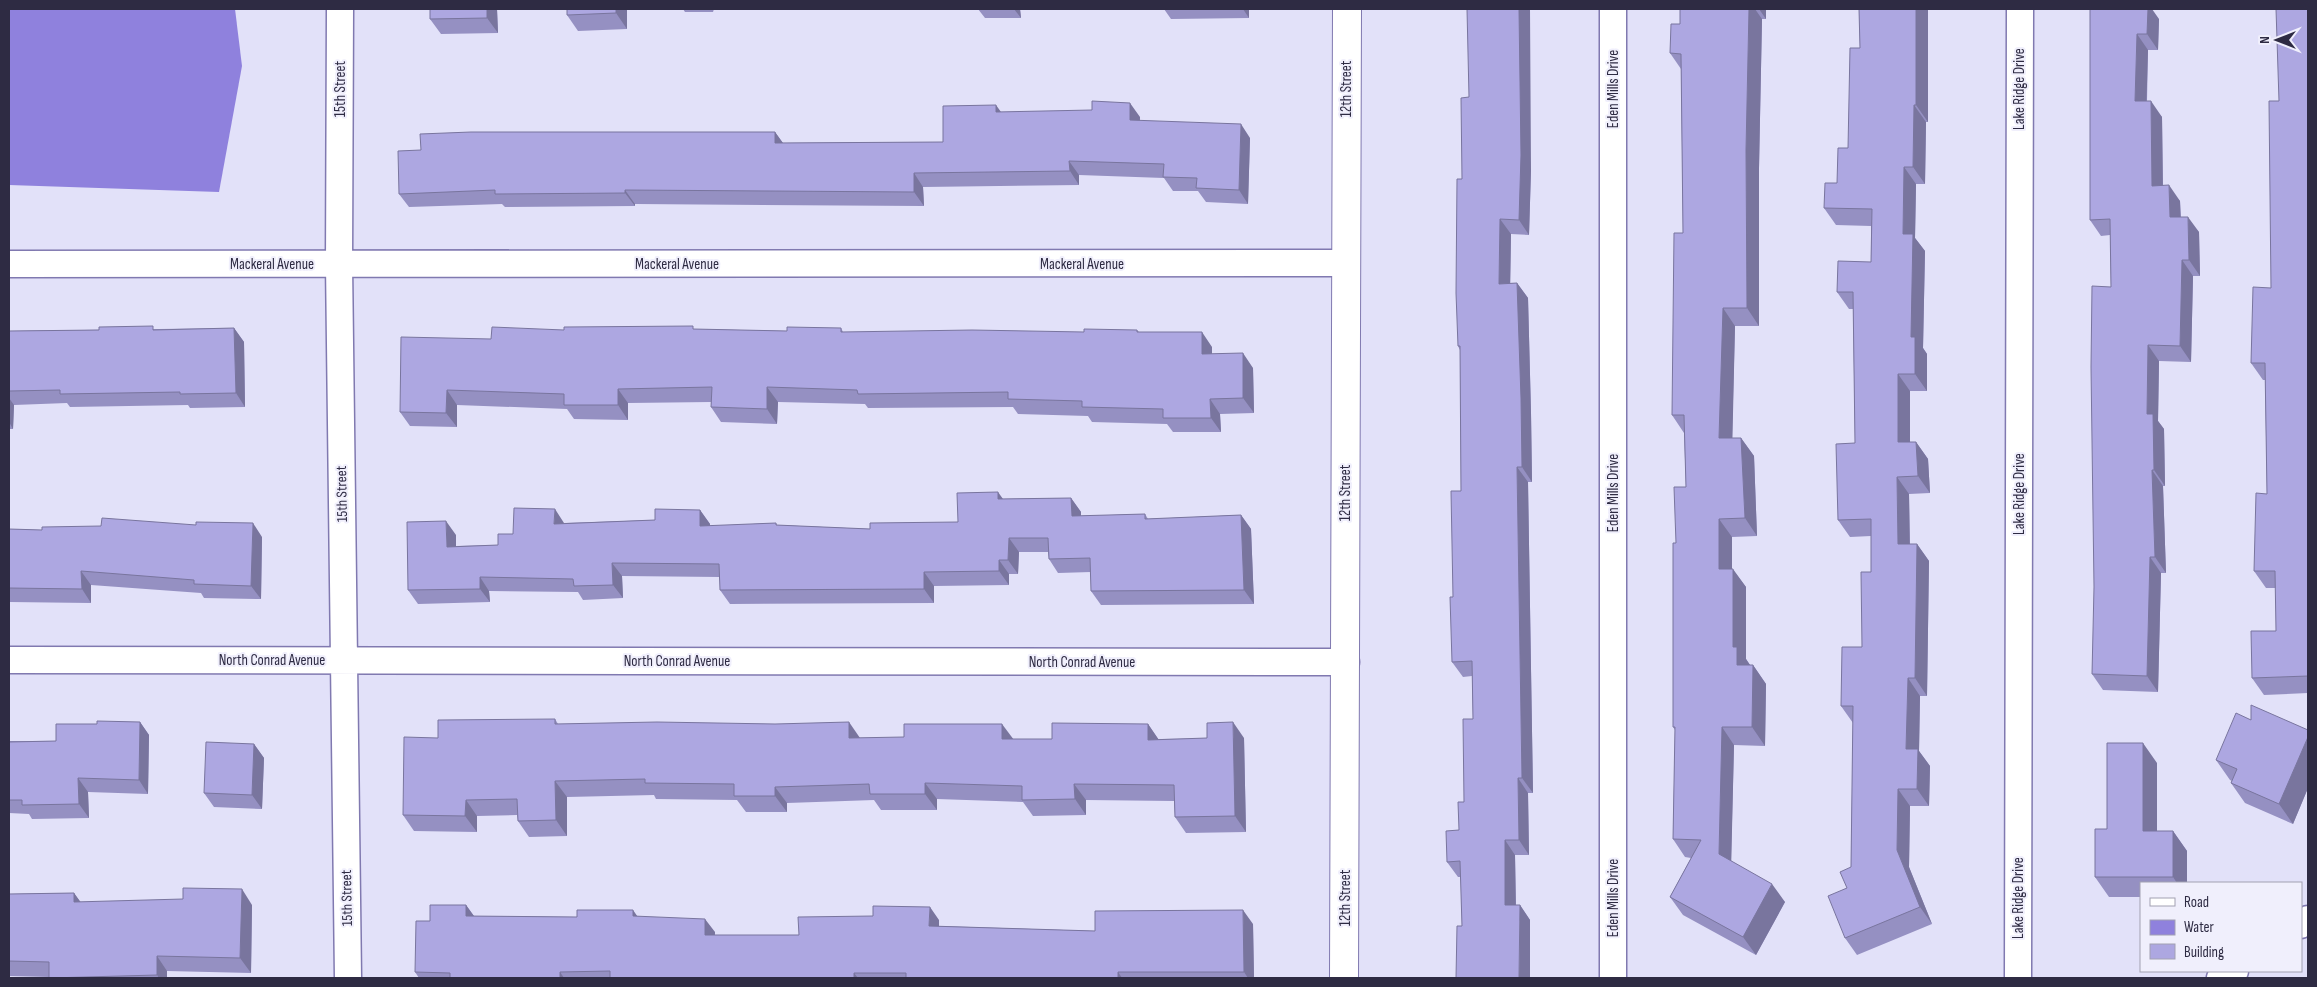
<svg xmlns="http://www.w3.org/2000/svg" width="2317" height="987" font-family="'Sofia Sans Condensed',sans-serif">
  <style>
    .water { fill: #8f81dd }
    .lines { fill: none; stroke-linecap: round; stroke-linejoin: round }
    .street-casing { stroke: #8079b0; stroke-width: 29 }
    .secondary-casing { stroke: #8079b0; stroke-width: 30 }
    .street { stroke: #fff; stroke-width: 26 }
    .secondary { stroke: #fff; stroke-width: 28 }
    .wall { fill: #9590c2 }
    .shaded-wall { fill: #79759e }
    .building { fill: #ada7e1; stroke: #79759e }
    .labels { text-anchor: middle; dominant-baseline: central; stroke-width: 4; stroke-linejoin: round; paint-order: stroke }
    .street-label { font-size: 15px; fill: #2e2b43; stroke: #f0effc }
  </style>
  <rect width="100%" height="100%" fill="#e2e1f9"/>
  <path class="water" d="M 9,9 L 235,9 L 242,66 L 219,192 L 9,185 Z"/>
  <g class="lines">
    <defs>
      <path id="street" d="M 340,9 L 339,264 L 348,978
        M 9,264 L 1345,263
        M 9,660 L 1346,662
        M 2301,925 L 2308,919
        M 1613,978 L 1613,9
        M 2018,978 L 2020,9
        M 2220,978 L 2235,971"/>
      <path id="secondary" d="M 1344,978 L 1347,9"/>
    </defs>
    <use href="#street" class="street-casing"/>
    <use href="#secondary" class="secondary-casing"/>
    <use href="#street" class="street"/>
    <use href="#secondary" class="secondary"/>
  </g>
  <path class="wall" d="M 430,9 L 497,9 L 498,33 L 441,34 L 430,19 Z
    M 627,9 L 627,29 L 578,31 L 567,15 Z
    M 683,9 L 714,9 L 713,12 L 685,12 Z
    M 978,9 L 1020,9 L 1021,18 L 985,18 Z
    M 1164,9 L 1249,9 L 1249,18 L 1171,19 Z
    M 1680,9 L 1766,9 L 1766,19 L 1762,19 L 1759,168 L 1759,326 L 1735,326 L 1732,438 L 1741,438 L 1754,456 L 1757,536 L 1732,537 L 1732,569 L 1746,587 L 1746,659 L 1750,665 L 1753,665 L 1766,684 L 1765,746 L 1734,745 L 1731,861 L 1785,902 L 1756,955 L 1683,915 L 1670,897 L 1691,858 L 1685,857 L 1673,839 L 1675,730 L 1673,727 L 1676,543 L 1686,487 L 1684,433 L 1672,415 L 1683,233 L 1681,69 L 1670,53 L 1680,24 Z
    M 1859,9 L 1928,9 L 1928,122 L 1926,122 L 1925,184 L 1916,184 L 1915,238 L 1925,251 L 1923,348 L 1927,354 L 1927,391 L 1910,391 L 1910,442 L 1916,442 L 1928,459 L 1930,493 L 1909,494 L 1910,544 L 1917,544 L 1929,561 L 1927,696 L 1920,696 L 1919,751 L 1930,766 L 1929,806 L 1910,806 L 1909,867 L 1932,924 L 1857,955 L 1845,938 L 1847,888 L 1851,867 L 1853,723 L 1841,706 L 1862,647 L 1871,572 L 1871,536 L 1850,537 L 1838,520 L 1855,443 L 1853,309 L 1849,309 L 1837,292 L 1871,262 L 1871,226 L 1836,225 L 1824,208 L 1837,183 L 1848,148 L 1860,48 Z
    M 2090,9 L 2159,19 L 2158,50 L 2148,50 L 2147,101 L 2162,117 L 2163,185 L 2180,201 L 2181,217 L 2199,232 L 2200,276 L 2193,276 L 2191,362 L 2159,361 L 2158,421 L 2164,429 L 2165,486 L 2163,486 L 2166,573 L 2161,573 L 2158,692 L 2103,690 L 2092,674 L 2111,287 L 2110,235 L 2101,236 L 2090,220 Z
    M 2308,9 L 2308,693 L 2264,695 L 2252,678 L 2276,631 L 2276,588 L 2266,588 L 2254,571 L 2267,494 L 2265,380 L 2263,380 L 2251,363 L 2271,288 L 2279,101 Z
    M 1469,97 L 1531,170 L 1529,235 L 1511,234 L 1510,283 L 1517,283 L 1528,298 L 1531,413 L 1532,482 L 1528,482 L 1533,793 L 1528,793 L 1529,855 L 1515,855 L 1516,905 L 1520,905 L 1530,920 L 1462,926 L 1461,877 L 1458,877 L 1447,862 L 1459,830 L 1464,802 L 1473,719 L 1472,676 L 1463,677 L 1452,662 L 1453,597 L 1461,491 L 1460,350 L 1458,346 L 1462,179 Z
    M 1000,112 L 1140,117 L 1140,121 L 1250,138 L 1248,204 L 1206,202 L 1198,191 L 1173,191 L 1164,178 L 1079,175 L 1079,185 L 923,187 L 924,206 L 635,204 L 635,206 L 505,207 L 502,204 L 409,207 L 399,194 L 775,132 L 783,143 L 943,142 Z
    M 234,328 L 244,342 L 245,407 L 190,408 L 188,405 L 70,407 L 67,403 L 14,405 L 13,429 L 9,429 L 9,331 Z
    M 841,328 L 843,332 L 1084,332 L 1137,330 L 1139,332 L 1212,347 L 1212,354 L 1253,368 L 1254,413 L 1220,414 L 1221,432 L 1173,432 L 1167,424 L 1092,422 L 1088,416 L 1018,414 L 1013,407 L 868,408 L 865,404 L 778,402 L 777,424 L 721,422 L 711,407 L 711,402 L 628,403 L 628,420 L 574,419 L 567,409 L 457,405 L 457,427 L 410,426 L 400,412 L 491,339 L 564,330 L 695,329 L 787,331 Z
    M 1071,498 L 1081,512 L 1081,516 L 1145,514 L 1148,519 L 1241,515 L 1251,529 L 1254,604 L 1101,605 L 1091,591 L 1091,572 L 1058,573 L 1049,559 L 1048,552 L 1019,552 L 1018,574 L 1009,574 L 1009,585 L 934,586 L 934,603 L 730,604 L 720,590 L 720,577 L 622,576 L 623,598 L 583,600 L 578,592 L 489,591 L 490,602 L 418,604 L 408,590 L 456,535 L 456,546 L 498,545 L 513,534 L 564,523 L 655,520 L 700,510 L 710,524 L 710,526 L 776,523 L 777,525 L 870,529 L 958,522 L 1003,499 Z
    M 9,529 L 262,537 L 261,599 L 204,598 L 201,593 L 91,585 L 91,603 L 9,602 Z
    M 555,719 L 558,724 L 860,738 L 1013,739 L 1052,739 L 1148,724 L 1158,739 L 1244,738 L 1246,832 L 1186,833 L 1175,817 L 1174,801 L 1086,800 L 1086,815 L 1033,816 L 1023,802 L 937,799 L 937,810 L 881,810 L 874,800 L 787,803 L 787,812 L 746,812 L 737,800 L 656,799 L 654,795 L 567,797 L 567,836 L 529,837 L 518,821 L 517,815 L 477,816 L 477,832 L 414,831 L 403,815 L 438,738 Z
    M 2251,720 L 2308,730 L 2308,788 L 2293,824 L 2245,803 L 2231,783 L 2232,781 L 2230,780 L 2216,760 Z
    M 140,722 L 149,735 L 148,794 L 88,792 L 89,818 L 32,819 L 29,814 L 9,813 L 9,741 L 56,741 L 97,724 Z
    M 254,744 L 264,758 L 262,809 L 214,807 L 204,793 Z
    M 2157,763 L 2157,831 L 2173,831 L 2187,851 L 2187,883 L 2141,883 L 2141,897 L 2109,897 L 2095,877 L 2107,829 Z
    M 74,893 L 80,902 L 252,905 L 251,973 L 167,971 L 167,978 L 49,978 L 49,977 L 9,976 L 9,894 Z
    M 466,905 L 474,916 L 577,917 L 637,916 L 715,932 L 715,935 L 799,935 L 939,920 L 939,926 L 1095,931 L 1253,924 L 1254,978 L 419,978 L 415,972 L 430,921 Z"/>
  <path class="shaded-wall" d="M 487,9 L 497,9 L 498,33 L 487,18 Z
    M 616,9 L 627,9 L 627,29 L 616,13 Z
    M 1014,9 L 1020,9 L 1021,18 Z
    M 1243,9 L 1249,9 L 1249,18 Z
    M 1519,9 L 1530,9 L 1531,170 L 1529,235 L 1519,220 Z
    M 1749,9 L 1755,9 L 1762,19 L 1759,168 L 1759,326 L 1747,308 L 1746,150 Z
    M 1759,9 L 1766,9 L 1766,19 Z
    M 1916,9 L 1928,9 L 1928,122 L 1916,105 Z
    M 2141,9 L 2152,9 L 2159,19 L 2158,50 L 2147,34 Z
    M 2137,34 L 2148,50 L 2146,117 L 2135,101 Z
    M 2151,101 L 2162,117 L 2163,201 L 2152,186 Z
    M 1130,103 L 1140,117 L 1139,134 L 1130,120 Z
    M 996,105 L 1006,119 L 996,112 Z
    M 1914,105 L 1926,122 L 1925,184 L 1913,167 Z
    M 1241,124 L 1250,138 L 1248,204 L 1239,190 Z
    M 775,132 L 785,146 L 775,143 Z
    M 1069,161 L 1079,175 L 1079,185 L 1070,171 Z
    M 1904,167 L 1916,184 L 1915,238 L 1925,251 L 1923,348 L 1927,354 L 1927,391 L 1915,374 L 1911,337 L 1903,234 Z
    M 914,173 L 923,187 L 924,206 L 914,192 Z
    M 2169,185 L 2180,201 L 2181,232 L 2170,217 Z
    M 625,190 L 635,204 L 635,206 L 625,193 Z
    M 2188,217 L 2199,232 L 2200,276 L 2189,260 Z
    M 1500,219 L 1511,234 L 1510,299 L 1499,284 Z
    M 2182,260 L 2193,276 L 2191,362 L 2180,346 Z
    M 1517,283 L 1528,298 L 1531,413 L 1532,482 L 1522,467 Z
    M 1723,308 L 1735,326 L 1732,457 L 1719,438 Z
    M 234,328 L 244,342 L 245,407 L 236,393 Z
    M 1202,332 L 1212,347 L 1212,368 L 1202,354 Z
    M 2148,345 L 2159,361 L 2158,421 L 2164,429 L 2165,486 L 2154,470 L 2147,414 Z
    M 1243,353 L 1253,368 L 1254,413 L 1243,398 Z
    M 1898,374 L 1910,391 L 1910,459 L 1898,442 Z
    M 767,387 L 778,402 L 777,424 L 767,409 Z
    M 618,389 L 628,403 L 628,420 L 618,405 Z
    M 447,390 L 457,405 L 457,427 L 446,413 Z
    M 9,398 L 14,405 L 13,429 L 9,422 Z
    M 1210,399 L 1220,414 L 1221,432 L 1211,418 Z
    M 1741,438 L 1754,456 L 1757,536 L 1745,518 Z
    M 1916,442 L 1928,459 L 1930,493 L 1918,476 Z
    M 1517,467 L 1528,482 L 1533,793 L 1522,778 Z
    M 2152,470 L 2163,486 L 2166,573 L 2155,557 Z
    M 1897,477 L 1909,494 L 1910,561 L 1898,544 Z
    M 998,492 L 1008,506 L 998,499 Z
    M 1071,498 L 1081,512 L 1081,530 L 1072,516 Z
    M 555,509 L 564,523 L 564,538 L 554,524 Z
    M 700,510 L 710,524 L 710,540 L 700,526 Z
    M 1241,515 L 1251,529 L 1254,604 L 1244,590 Z
    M 1719,519 L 1732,537 L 1732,587 L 1719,569 Z
    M 446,521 L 456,535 L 456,561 L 447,547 Z
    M 253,523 L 262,537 L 261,599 L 251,586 Z
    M 1009,538 L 1019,552 L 1018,574 L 1008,560 Z
    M 1917,544 L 1929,561 L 1927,696 L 1915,678 Z
    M 2150,557 L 2161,573 L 2158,692 L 2147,676 Z
    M 999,560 L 1009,574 L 1009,585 L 999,571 Z
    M 612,563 L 622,576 L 623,598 L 613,585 Z
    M 1733,569 L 1746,587 L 1746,659 L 1750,665 L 1749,684 L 1737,665 L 1733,647 Z
    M 81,571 L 91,585 L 91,603 L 82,589 Z
    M 924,572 L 934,586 L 934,603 L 924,589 Z
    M 480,577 L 489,591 L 490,602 L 480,589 Z
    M 1753,665 L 1766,684 L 1765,746 L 1752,727 Z
    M 1908,678 L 1920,696 L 1919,751 L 1930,766 L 1929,806 L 1917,789 L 1906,749 Z
    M 140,722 L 149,735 L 148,794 L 139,780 Z
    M 849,722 L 860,738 L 849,738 Z
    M 1233,722 L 1244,738 L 1246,832 L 1235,816 Z
    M 1002,724 L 1014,740 L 1002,739 Z
    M 1148,724 L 1159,740 L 1148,740 Z
    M 1722,727 L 1734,745 L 1731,872 L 1719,854 Z
    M 2308,737 L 2308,788 L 2293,824 L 2279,804 Z
    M 2143,743 L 2157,763 L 2157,851 L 2143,831 Z
    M 254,744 L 264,758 L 262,809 L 252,795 Z
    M 78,778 L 88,792 L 89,818 L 79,804 Z
    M 1518,778 L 1528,793 L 1529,855 L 1519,840 Z
    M 555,781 L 567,797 L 567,836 L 556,820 Z
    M 925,783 L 937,799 L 937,810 L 925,794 Z
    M 1074,784 L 1086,800 L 1086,815 L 1075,799 Z
    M 775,787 L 787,803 L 787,812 L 775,796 Z
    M 1898,789 L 1910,806 L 1909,867 L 1932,924 L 1920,907 L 1897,850 Z
    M 466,800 L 477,816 L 477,832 L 465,816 Z
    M 2173,831 L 2187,851 L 2187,883 L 2177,883 L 2173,877 Z
    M 1505,840 L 1515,855 L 1516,920 L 1505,905 Z
    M 1772,884 L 1785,902 L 1756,955 L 1743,937 Z
    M 242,889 L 252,905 L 251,973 L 240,958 Z
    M 74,893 L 85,908 L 74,902 Z
    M 466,905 L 476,919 L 466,916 Z
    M 1520,905 L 1530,920 L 1530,978 L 1519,978 Z
    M 930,907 L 939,920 L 939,940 L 929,926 Z
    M 633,910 L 642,923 L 633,916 Z
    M 1243,910 L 1253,924 L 1254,978 L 1248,978 L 1244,972 Z
    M 705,919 L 715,932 L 714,949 L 705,935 Z
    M 157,956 L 167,971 L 167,978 L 159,978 L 157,975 Z
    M 560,972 L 564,978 L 560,978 Z
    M 1118,972 L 1122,978 L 1118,978 Z
    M 854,973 L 858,978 L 854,978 Z"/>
  <path class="building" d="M 430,9 L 487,9 L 487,18 L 430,19 Z
    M 567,9 L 616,9 L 616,13 L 567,15 Z
    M 1467,9 L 1519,9 L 1521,155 L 1519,220 L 1500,219 L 1499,284 L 1517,283 L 1521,398 L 1522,467 L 1517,467 L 1522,778 L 1518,778 L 1519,840 L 1505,840 L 1505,905 L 1520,905 L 1519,978 L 1456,978 L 1457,926 L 1462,926 L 1460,861 L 1447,862 L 1446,831 L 1459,830 L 1458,802 L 1464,802 L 1463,719 L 1473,719 L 1472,661 L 1452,662 L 1450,597 L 1453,597 L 1451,491 L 1461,491 L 1460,346 L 1458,346 L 1456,293 L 1457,179 L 1462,179 L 1461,98 L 1469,97 Z
    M 1680,9 L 1749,9 L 1746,150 L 1747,308 L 1723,308 L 1719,438 L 1741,438 L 1745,518 L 1719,519 L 1719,569 L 1733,569 L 1733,647 L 1737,647 L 1737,665 L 1753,665 L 1752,727 L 1722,727 L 1719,854 L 1772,884 L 1743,937 L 1670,897 L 1701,840 L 1673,839 L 1675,727 L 1673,727 L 1673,543 L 1676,543 L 1674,487 L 1686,487 L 1684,415 L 1672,415 L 1674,233 L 1683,233 L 1681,54 L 1670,53 L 1671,24 L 1680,24 Z
    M 1859,9 L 1916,9 L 1916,105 L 1914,105 L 1913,167 L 1904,167 L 1903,234 L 1913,234 L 1911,337 L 1915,337 L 1915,374 L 1898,374 L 1898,442 L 1916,442 L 1918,476 L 1897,477 L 1898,544 L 1917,544 L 1915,678 L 1908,678 L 1906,749 L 1918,749 L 1917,789 L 1898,789 L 1897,850 L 1920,907 L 1845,938 L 1828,896 L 1847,888 L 1840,872 L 1851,867 L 1853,706 L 1841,706 L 1842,647 L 1862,647 L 1861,572 L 1871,572 L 1871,519 L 1838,520 L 1836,444 L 1855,443 L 1853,292 L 1837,292 L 1838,261 L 1871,262 L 1872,209 L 1824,208 L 1825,183 L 1837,183 L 1838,148 L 1848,148 L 1850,48 L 1860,48 Z
    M 2090,9 L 2148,9 L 2147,34 L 2137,34 L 2135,101 L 2151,101 L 2152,186 L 2169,185 L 2170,217 L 2188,217 L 2189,260 L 2182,260 L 2180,346 L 2148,345 L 2147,414 L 2153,414 L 2154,470 L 2152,470 L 2155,557 L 2150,557 L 2147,676 L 2092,674 L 2094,587 L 2091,367 L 2092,286 L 2111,287 L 2110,219 L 2090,220 Z
    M 2276,9 L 2308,9 L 2308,676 L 2252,678 L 2251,631 L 2276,631 L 2275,571 L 2254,571 L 2256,493 L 2267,494 L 2265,363 L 2251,363 L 2253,287 L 2271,288 L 2269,101 L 2279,101 Z
    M 1092,101 L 1130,103 L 1130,120 L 1241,124 L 1239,190 L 1196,188 L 1197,178 L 1163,177 L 1164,164 L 1069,161 L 1070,171 L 914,173 L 914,192 L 625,190 L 625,193 L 495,194 L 495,190 L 399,194 L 398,151 L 421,150 L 420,134 L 471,132 L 775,132 L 775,143 L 943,142 L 943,106 L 996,105 L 996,112 L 1092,110 Z
    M 153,326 L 153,330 L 234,328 L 236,393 L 180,394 L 180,392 L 60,394 L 60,390 L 9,391 L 9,331 L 99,330 L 99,327 Z
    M 693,326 L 693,329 L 787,331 L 787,327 L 841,328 L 841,332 L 972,330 L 1084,332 L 1084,329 L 1137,330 L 1137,332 L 1202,332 L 1202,354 L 1243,353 L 1243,398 L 1210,399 L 1211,418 L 1163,418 L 1163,409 L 1082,407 L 1082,401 L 1008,399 L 1008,392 L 858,394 L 857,390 L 767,387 L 767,409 L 711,407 L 712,387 L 618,389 L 618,405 L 564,405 L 564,394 L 447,390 L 446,413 L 400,412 L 401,337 L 491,339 L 492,327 L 564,330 L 564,327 Z
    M 998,492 L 998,499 L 1071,498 L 1072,516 L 1145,514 L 1145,519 L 1241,515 L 1244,590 L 1091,591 L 1090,558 L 1049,559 L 1048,538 L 1009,538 L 1008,560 L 999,560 L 999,571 L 924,572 L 924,589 L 720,590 L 719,564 L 612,563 L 613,585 L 574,586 L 573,579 L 480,577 L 480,589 L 408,590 L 407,522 L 446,521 L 447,547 L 498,545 L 498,534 L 513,534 L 514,508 L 555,509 L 554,524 L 655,520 L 655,509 L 700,510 L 700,526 L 776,523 L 776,525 L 870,529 L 870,523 L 958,522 L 957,493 Z
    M 102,518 L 196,525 L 196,522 L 253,523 L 251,586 L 194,584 L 194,580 L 81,571 L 82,589 L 9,588 L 9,529 L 42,530 L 42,527 L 101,526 Z
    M 2251,705 L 2308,730 L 2308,737 L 2279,804 L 2231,783 L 2237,769 L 2216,760 L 2236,713 L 2251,720 Z
    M 555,719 L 555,724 L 657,722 L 775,724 L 849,722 L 849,738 L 904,737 L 904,724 L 1002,724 L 1002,739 L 1052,739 L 1052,723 L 1148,724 L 1148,740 L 1207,738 L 1207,723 L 1233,722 L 1235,816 L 1175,817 L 1174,785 L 1074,784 L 1075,799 L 1022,800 L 1022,786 L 925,783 L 925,794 L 870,794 L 869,784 L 775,787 L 775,796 L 734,796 L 734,784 L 645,783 L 645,779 L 555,781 L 556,820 L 518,821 L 517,799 L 466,800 L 465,816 L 403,815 L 404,737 L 438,738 L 438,720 Z
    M 97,721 L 140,722 L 139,780 L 78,778 L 79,804 L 22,805 L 22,800 L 9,800 L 9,742 L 56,741 L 56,724 L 97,724 Z
    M 206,742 L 254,744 L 252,795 L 204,793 Z
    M 2107,743 L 2143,743 L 2143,831 L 2173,831 L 2173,877 L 2095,877 L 2095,829 L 2107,829 Z
    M 183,888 L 242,889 L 240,958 L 157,956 L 157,975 L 49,978 L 49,962 L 9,961 L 9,894 L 74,893 L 74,902 L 183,899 Z
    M 430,905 L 466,905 L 466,916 L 577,917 L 577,910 L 633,910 L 633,916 L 705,919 L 705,935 L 799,935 L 798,917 L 873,916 L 873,906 L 930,907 L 929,926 L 1095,931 L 1095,911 L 1243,910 L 1244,972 L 1118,972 L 1118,978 L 906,978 L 906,973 L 854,973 L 854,978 L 610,978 L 610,971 L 560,972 L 560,978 L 450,978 L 450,973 L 415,972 L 416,921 L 430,921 Z"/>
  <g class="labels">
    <g class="street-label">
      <text transform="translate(340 89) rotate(-90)">15th Street</text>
      <text transform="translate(1346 89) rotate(-90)">12th Street</text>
      <text transform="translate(1613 89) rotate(-90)">Eden Mills Drive</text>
      <text transform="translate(2019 89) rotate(-90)">Lake Ridge Drive</text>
      <text x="272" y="264">Mackeral Avenue</text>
      <text x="677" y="264">Mackeral Avenue</text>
      <text x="1082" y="264">Mackeral Avenue</text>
      <text transform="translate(1345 493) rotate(-90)">12th Street</text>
      <text transform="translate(1613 493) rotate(-90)">Eden Mills Drive</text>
      <text transform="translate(342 494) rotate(-91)">15th Street</text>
      <text transform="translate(2019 494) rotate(-90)">Lake Ridge Drive</text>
      <text x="272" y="660">North Conrad Avenue</text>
      <text x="677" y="661">North Conrad Avenue</text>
      <text x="1082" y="662">North Conrad Avenue</text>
      <text transform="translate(347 898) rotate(-91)">15th Street</text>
      <text transform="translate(1345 898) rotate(-90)">12th Street</text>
      <text transform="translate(1613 898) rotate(-90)">Eden Mills Drive</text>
      <text transform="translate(2018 898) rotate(-90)">Lake Ridge Drive</text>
    </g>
  </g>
  <rect width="2317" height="987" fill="none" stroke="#2e2b43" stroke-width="20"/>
  <rect x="2140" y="882" width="162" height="90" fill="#f0effc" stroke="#a2a1b2"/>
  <rect x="2150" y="898" width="25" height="8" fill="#ffffff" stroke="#a2a1b2"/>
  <text x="2184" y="907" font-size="15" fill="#2e2b43">Road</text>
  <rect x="2150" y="920" width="25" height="15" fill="#8f81dd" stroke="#a2a1b2"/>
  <text x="2184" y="932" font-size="15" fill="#2e2b43">Water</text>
  <rect x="2150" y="944" width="25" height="15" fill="#ada7e1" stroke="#a2a1b2"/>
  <text x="2184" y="957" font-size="15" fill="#2e2b43">Building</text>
  <g transform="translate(2277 40) rotate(270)" stroke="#f0effc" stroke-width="4" paint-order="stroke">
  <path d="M0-4L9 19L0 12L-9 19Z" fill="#2e2b43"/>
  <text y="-8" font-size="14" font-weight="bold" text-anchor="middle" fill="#2e2b43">N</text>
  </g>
</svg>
